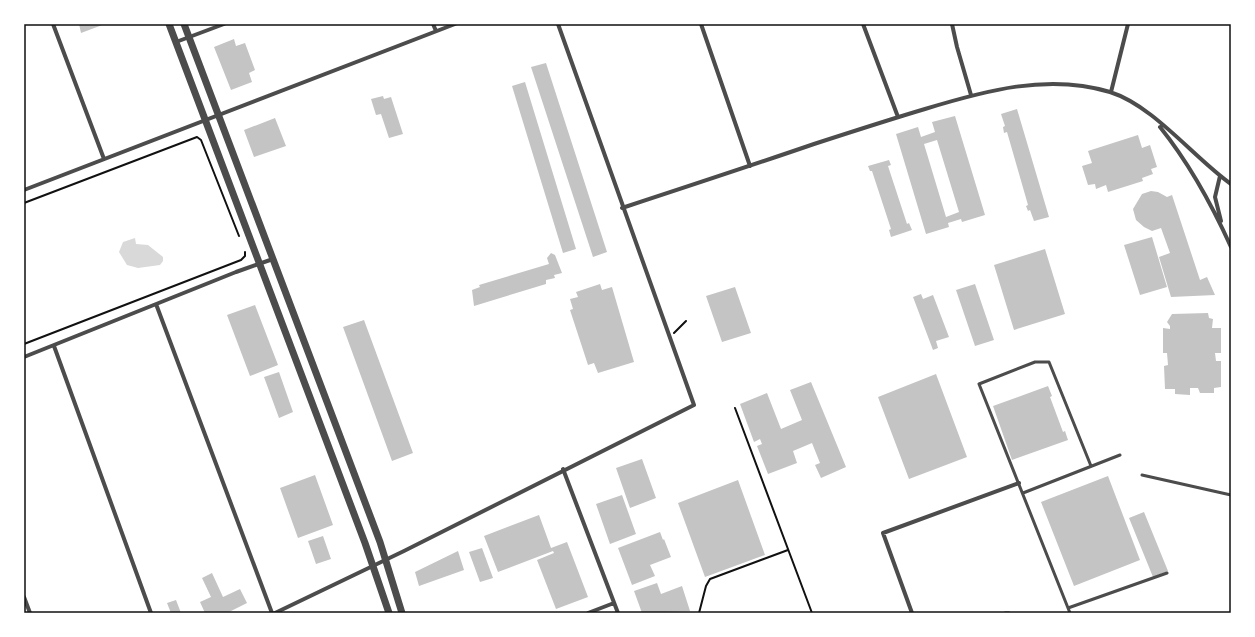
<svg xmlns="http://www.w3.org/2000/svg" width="1255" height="637" font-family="Helvetica,sans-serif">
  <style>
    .water { fill: #d9d9d9 }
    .building { fill: #c4c4c4; fill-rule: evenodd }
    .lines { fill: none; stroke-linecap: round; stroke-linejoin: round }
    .path { stroke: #111; stroke-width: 2 }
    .service { stroke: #4c4c4c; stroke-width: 3 }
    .minor { stroke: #4c4c4c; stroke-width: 4 }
    .tertiary { stroke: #4c4c4c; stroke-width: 7 }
    .neatline { fill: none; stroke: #111; stroke-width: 1.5 }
  </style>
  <rect width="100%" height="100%" fill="#fff"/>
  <path class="water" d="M 135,238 L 136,244 L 148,245 L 163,257 L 163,261 L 160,265 L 138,268 L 127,265 L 119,252 L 123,242 Z"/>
  <path class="building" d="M 79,24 L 105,24 L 81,33 Z
    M 234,39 L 236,46 L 245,43 L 255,70 L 249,73 L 252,82 L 231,90 L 214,47 Z
    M 546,63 L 607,252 L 593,257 L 531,67 Z
    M 525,82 L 576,249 L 563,253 L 512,86 Z
    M 383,96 L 384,99 L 391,97 L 403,134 L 389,138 L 381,114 L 376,115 L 371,99 Z
    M 1017,109 L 1049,217 L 1034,221 L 1030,210 L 1028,211 L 1026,206 L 1028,205 L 1007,132 L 1004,133 L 1003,127 L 1005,126 L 1001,114 Z
    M 955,116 L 985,215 L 962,222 L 961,219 L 948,223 L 949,227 L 926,234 L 896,134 L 918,127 L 921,137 L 935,132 L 932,122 ZM 937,140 L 959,212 L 946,217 L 924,144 Z
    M 275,118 L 286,146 L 254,157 L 244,130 Z
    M 1138,135 L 1142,148 L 1150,145 L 1157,167 L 1151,169 L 1153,174 L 1142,178 L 1143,181 L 1108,192 L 1106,185 L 1096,189 L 1095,184 L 1088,185 L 1082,166 L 1092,163 L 1088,151 Z
    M 889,160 L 891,165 L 888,166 L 907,224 L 909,223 L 912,230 L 891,237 L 889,230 L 891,229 L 872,171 L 870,171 L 868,166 Z
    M 1151,191 L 1158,192 L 1167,197 L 1172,195 L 1200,280 L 1207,277 L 1215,295 L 1171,297 L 1159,257 L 1170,253 L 1161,228 L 1152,231 L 1144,227 L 1136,220 L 1133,209 L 1142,194 Z
    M 1152,237 L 1167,287 L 1140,295 L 1124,245 Z
    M 1045,249 L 1065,314 L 1014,330 L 994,265 Z
    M 551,253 L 555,255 L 562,273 L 554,275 L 555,278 L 546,280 L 546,284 L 474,306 L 472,290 L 480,287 L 479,285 L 549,264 L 547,258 Z
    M 600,284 L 602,290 L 612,287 L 634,362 L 598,373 L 594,363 L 588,365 L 570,310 L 573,309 L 570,299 L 578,297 L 576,292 Z
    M 975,284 L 994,340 L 975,346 L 956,290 Z
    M 735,287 L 751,333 L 722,342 L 706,296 Z
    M 921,294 L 923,299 L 933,295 L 949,337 L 936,341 L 938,348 L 933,350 L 913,297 Z
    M 255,305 L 278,365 L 250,376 L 227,315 Z
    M 1208,313 L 1209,318 L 1213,319 L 1212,328 L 1221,328 L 1221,353 L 1215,353 L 1216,361 L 1221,361 L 1221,387 L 1214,388 L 1214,393 L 1200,393 L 1198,388 L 1190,388 L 1190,395 L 1175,394 L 1175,389 L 1165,389 L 1164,366 L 1168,365 L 1167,353 L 1163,353 L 1163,328 L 1170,329 L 1170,326 L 1167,322 L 1172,314 Z
    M 364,320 L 413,453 L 392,461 L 343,327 Z
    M 279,372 L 293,412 L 279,418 L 264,377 Z
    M 936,374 L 967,457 L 909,479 L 878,397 Z
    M 811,382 L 846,467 L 821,478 L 815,465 L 820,463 L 812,443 L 793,451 L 797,463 L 768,474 L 757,446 L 762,444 L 760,439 L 754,442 L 740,404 L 767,393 L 781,429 L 802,420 L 790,390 Z
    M 1048,386 L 1052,396 L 1050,397 L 1063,432 L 1065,431 L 1068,440 L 1012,460 L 993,406 Z
    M 642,459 L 656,498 L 630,508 L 616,468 Z
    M 315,475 L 333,525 L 298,538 L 280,488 Z
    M 1108,476 L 1140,560 L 1074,586 L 1041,502 Z
    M 738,480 L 765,555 L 705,577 L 678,503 Z
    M 622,495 L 636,534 L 610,544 L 596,504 Z
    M 1144,512 L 1168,571 L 1153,577 L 1129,518 Z
    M 539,515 L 551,548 L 567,542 L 588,597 L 556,609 L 537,560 L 554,553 L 553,551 L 498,572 L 484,536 Z
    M 660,532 L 663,540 L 664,539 L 671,557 L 650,565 L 655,576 L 632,585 L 618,548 Z
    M 323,536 L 331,559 L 316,564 L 308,541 Z
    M 482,548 L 493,578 L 480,582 L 469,552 Z
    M 458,551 L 464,570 L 419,586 L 415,572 Z
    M 212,573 L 223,597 L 240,589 L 247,603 L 227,613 L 205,613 L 200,602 L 211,597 L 202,578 Z
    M 657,583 L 661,594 L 682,586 L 690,611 L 642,613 L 634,591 Z
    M 176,600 L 181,613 L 171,613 L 167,603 Z"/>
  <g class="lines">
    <path class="path" d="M 24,203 L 197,137 L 201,140 L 239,236
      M 674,333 L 686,321
      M 24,344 L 241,260 L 245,256 L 245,252
      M 735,408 L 812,613
      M 699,613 L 706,586 L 710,579 L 788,550"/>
    <path class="service" d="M 1142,475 L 1231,495
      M 1023,493 L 1120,455
      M 1068,608 L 1167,573
      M 1005,613 L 1009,613
      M 1070,613 L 979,384 L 1035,362 L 1049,362 L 1091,466"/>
    <path class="minor" d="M 53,24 L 104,159
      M 433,24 L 436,31
      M 701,24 L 750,166
      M 863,24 L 898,117
      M 952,24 L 957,47 L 971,95
      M 176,42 L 224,24
      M 1111,92 L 1128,24
      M 1160,127 C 1189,163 1212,205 1231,247
      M 1220,176 L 1215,197 L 1221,221
      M 24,190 L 455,24
      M 622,208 C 686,187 750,166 814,144 C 851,132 888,120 925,109 C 984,91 1048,73 1110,92 C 1154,106 1193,157 1231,184
      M 156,304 L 272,613
      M 54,346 L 151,613
      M 24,357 L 236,272 L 273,259
      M 563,469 L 618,613
      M 24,597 L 30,613
      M 275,613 L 404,551 L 694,405 L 558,24
      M 588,613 L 614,603
      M 912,613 L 883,533 L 1019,483"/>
    <path class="tertiary" d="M 169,24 L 365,543 L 389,613
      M 184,24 L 380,542 L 402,613"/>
  </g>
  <rect width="1255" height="637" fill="none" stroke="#ffffff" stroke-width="50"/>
  <rect x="25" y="25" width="1205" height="587" class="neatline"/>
</svg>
